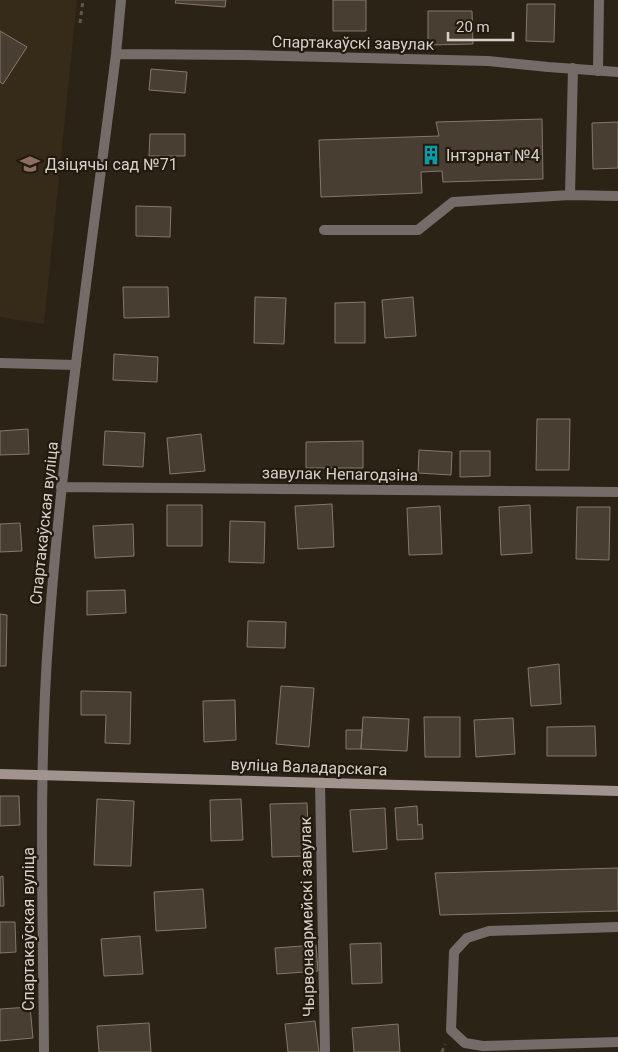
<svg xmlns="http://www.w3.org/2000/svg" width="618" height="1052" font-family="Roboto,sans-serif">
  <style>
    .built { fill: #362a18 }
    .building { fill: #483f32; stroke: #83786a }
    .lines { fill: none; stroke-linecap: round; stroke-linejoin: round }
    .path { stroke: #60584e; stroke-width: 3; stroke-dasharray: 4 4; stroke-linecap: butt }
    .service { stroke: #746c69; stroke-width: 10 }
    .minor { stroke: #746c69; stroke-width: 10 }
    .secondary { stroke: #a1948f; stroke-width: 10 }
    .labels { text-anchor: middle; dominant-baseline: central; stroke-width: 4.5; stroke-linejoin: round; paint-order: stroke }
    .street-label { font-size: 16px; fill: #d7d1c9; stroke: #221a0e }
    .poi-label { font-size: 16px; fill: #d7d1c9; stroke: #221a0e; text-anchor: start }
  </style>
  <rect width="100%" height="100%" fill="#2c2317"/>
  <path class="built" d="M 0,0 L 77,0 L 44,324 L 0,317 Z"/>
  <path class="building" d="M 176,0 L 226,0 L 225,7 L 175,3 Z
    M 333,0 L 366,0 L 366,31 L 333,31 Z
    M 527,4 L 555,4 L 554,42 L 526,41 Z
    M 428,11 L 472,11 L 473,44 L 428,45 Z
    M 0,31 L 27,47 L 3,84 L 0,82 Z
    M 151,69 L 187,72 L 185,93 L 149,90 Z
    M 542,119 L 543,179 L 443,182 L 442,171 L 421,172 L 422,193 L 321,197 L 319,140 L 439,136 L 436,122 Z
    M 618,122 L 618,168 L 593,169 L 592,123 Z
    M 150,134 L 185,134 L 185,156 L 149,156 Z
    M 136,206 L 171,207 L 170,237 L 136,236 Z
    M 123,287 L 168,287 L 169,317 L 124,318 Z
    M 255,297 L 286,298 L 284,344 L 254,343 Z
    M 413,297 L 416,336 L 385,338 L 382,300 Z
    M 365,302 L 365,343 L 335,343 L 335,303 Z
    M 114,354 L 158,357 L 157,382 L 113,380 Z
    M 537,419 L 570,419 L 569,470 L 536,470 Z
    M 28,429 L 29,454 L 0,455 L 0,431 Z
    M 105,431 L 145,433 L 143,467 L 103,465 Z
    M 201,434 L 205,471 L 170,474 L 167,438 Z
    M 363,441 L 363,468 L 306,468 L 306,442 Z
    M 419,450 L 452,452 L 451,475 L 418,473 Z
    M 460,451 L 490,451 L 490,476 L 460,477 Z
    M 332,504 L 334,547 L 298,549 L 295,506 Z
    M 167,505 L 202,505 L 202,546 L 167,546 Z
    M 530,505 L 532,553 L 501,555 L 499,507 Z
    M 440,506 L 442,554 L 409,555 L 407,508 Z
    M 577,507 L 610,507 L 609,560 L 576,559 Z
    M 230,521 L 265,522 L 264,563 L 229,562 Z
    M 20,523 L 22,551 L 0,552 L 0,524 Z
    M 133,524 L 134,556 L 95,558 L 93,526 Z
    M 125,590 L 126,613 L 87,615 L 87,591 Z
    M 0,614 L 7,615 L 6,666 L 0,666 Z
    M 248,621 L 286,622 L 285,648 L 247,647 Z
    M 559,664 L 561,704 L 531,706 L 528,668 Z
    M 281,686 L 314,688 L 309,747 L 276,744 Z
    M 81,691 L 131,692 L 130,744 L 105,743 L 106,715 L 81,715 Z
    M 235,700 L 236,740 L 204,742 L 203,701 Z
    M 363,717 L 409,719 L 407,751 L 361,749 Z
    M 424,717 L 460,717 L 460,757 L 425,757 Z
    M 513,718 L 515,754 L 476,757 L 474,720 Z
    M 595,726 L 596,756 L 547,756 L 547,727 Z
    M 346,730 L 362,730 L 361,749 L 346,749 Z
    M 0,796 L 19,796 L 20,825 L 0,826 Z
    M 97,799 L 134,801 L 131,866 L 94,865 Z
    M 241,799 L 243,840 L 211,841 L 210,800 Z
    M 307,803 L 309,856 L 272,857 L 270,804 Z
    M 417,806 L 418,825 L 422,824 L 423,839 L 397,840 L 395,808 Z
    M 385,808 L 387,849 L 353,852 L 350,810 Z
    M 618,868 L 618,911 L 440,915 L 435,873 Z
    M 3,876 L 4,906 L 0,906 L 0,877 Z
    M 203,889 L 206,928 L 156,931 L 154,892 Z
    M 0,922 L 15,922 L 16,952 L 0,953 Z
    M 140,936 L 143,974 L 104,976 L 101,939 Z
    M 381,943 L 382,983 L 352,984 L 350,944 Z
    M 316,945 L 318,971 L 277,974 L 275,948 Z
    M 30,1007 L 33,1038 L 0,1041 L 0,1009 Z
    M 315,1021 L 319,1052 L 288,1052 L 285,1024 Z
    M 149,1023 L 151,1052 L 99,1052 L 97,1026 Z
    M 398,1024 L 400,1052 L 354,1052 L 352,1028 Z"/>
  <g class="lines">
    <path class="path" d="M 80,23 L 83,0
      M 442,1052 L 445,1044"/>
    <path class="service" d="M 598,71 L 599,0
      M 570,195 L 573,68
      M 324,230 L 418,230 L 453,202 L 570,195 L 618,196
      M 0,363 L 76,365
      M 618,927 L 489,931 L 467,938 L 454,952 L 451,1030 L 465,1043 L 483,1046 L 618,1042"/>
    <path class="minor" d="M 116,54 L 244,55 L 488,61 L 548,67 L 618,72
      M 61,487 L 618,492
      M 320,782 L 325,1052
      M 44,1052 C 43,911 38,770 49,629 C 63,437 92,245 116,54 L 121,0"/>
    <path class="secondary" d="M 0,774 L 618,791"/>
  </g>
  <defs>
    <symbol id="building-bare" viewBox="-9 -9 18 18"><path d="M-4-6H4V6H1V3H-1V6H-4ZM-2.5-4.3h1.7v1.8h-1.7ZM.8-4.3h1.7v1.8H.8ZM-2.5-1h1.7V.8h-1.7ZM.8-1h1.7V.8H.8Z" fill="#0f9aa8" stroke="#221a0e" stroke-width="2.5" paint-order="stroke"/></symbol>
    <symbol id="school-bare" viewBox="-9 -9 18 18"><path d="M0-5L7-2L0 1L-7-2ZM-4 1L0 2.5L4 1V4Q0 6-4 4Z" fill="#8d6e63" stroke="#221a0e" stroke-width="2.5" paint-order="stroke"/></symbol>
  </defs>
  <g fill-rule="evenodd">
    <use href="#building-bare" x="417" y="141" width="28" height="28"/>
    <use href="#school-bare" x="16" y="150" width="28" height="28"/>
  </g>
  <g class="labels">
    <g class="street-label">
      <text transform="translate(353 43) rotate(1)">Спартакаўскі завулак</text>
      <text transform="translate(340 474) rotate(1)">завулак Непагодзіна</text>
      <text transform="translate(44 523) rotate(-84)">Спартакаўская вуліца</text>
      <text transform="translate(309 767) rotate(2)">вуліца Валадарскага</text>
      <text transform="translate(307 917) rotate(-91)">Чырвонаармейскі завулак</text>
      <text transform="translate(28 929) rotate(-90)">Спартакаўская вуліца</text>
    </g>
    <g class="poi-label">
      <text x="446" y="155">Інтэрнат №4</text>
      <text x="45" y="164">Дзіцячы сад №71</text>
    </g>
  </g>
  <path d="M448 32v8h65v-8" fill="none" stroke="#d7d1c9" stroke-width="2.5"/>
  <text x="456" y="32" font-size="15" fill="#d7d1c9" stroke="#221a0e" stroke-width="4" paint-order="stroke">20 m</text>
</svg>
